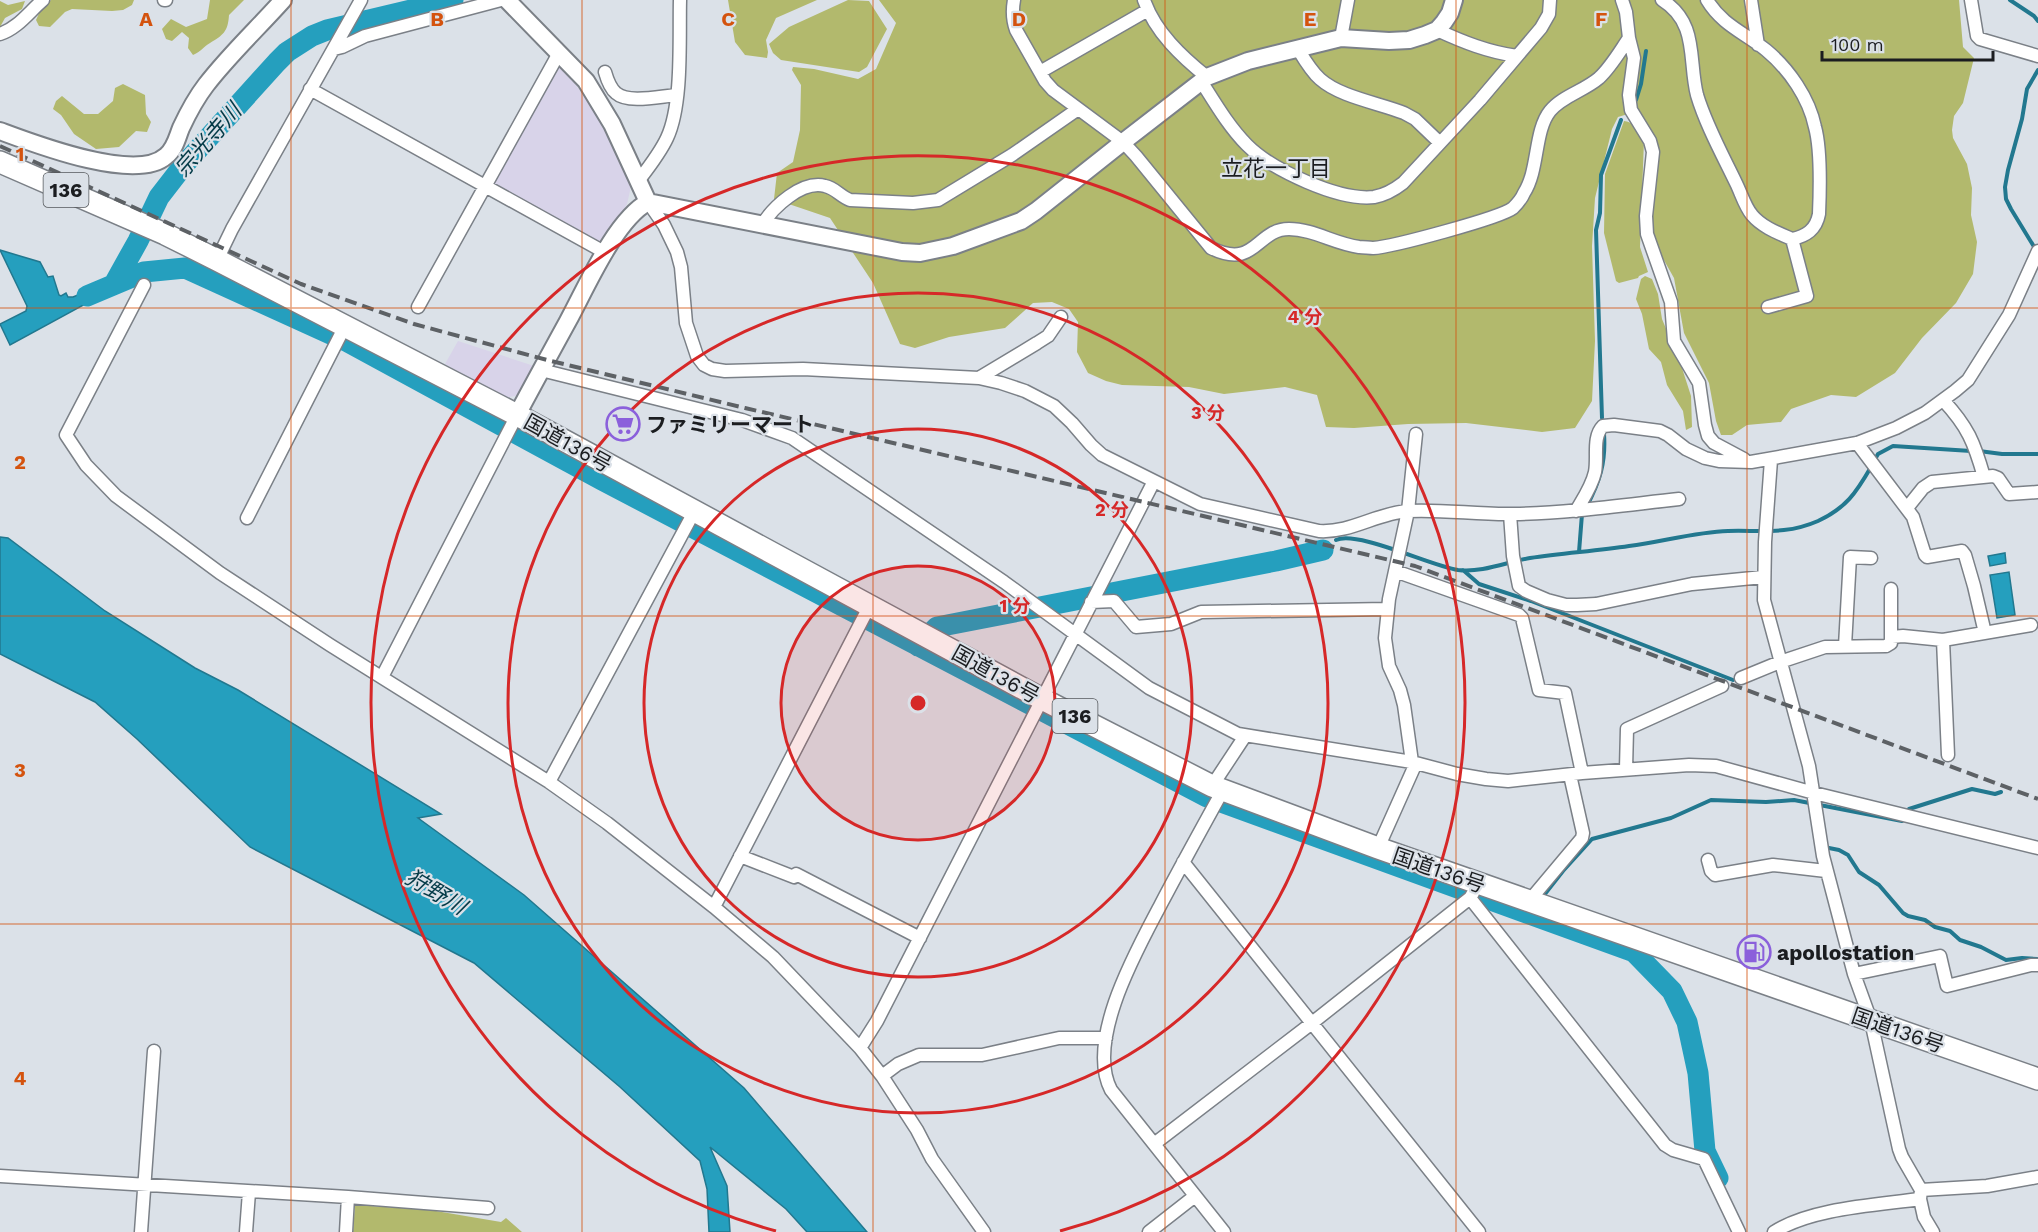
<svg xmlns="http://www.w3.org/2000/svg" width="2038" height="1232" font-family="'Work Sans','Noto Sans JP',sans-serif">
  <style>
    .commercial { fill: #d8d3e9 }
    .green { fill: #b2b96d }
    .water { fill: #259fbe; stroke: #22788f; stroke-width: 1.5 }
    .lines { fill: none; stroke-linecap: round; stroke-linejoin: round }
    .stream { stroke: #22788f; stroke-width: 4 }
    .river { stroke: #259fbe; stroke-width: 21 }
    .minor-casing { stroke: #7b8087; stroke-width: 15 }
    .tertiary-casing { stroke: #7b8087; stroke-width: 20 }
    .trunk-casing { stroke: #7b8087; stroke-width: 24 }
    .minor { stroke: #fff; stroke-width: 12 }
    .tertiary { stroke: #fff; stroke-width: 16 }
    .trunk { stroke: #fff; stroke-width: 21 }
    .rail { stroke: #5d6165; stroke-width: 4; stroke-dasharray: 12 6; stroke-linecap: butt }
    .grid { fill: none; stroke: #d4530e; stroke-width: 1.5; stroke-opacity: 0.55 }
    .ring { fill: none; stroke: #d62828; stroke-width: 3 }
    .labels { text-anchor: middle; dominant-baseline: central; stroke-width: 4.5; stroke-linejoin: round; paint-order: stroke }
    .shield { fill: #dbe1e8; stroke: #55585c; stroke-width: 1.5 }
    .shield-label { font-size: 20px; font-weight: bold; fill: #1b1d20 }
    .poi-label { font-size: 21px; font-weight: bold; fill: #1b1d20; stroke: #dbe1e8; text-anchor: start }
    .street-label { font-size: 21px; fill: #1b1d20; stroke: #dbe1e8 }
    .water-label { font-size: 22px; font-style: italic; fill: #043a47; stroke: #dbe1e8 }
    .neighbourhood-label { font-size: 22px; fill: #1b1d20; stroke: #dbe1e8 }
    .grid-label { font-size: 20px; text-anchor: middle; font-weight: bold; fill: #d4530e; stroke: #dbe1e8; stroke-width: 4.5; stroke-linejoin: round; paint-order: stroke }
    .centre { fill: #d62828; stroke: #dbe1e8; stroke-width: 3 }
    .ring-label { font-size: 18px; text-anchor: middle; font-weight: bold; fill: #d62828; stroke: #dbe1e8; stroke-width: 4.5; stroke-linejoin: round; paint-order: stroke }
  </style>
  <rect width="100%" height="100%" fill="#dbe1e8"/>
  <path class="commercial" d="M 559,67 L 576,85 L 607,130 L 630,176 L 630,191 L 627,204 L 603,244 L 492,185 Z
    M 458,341 L 534,366 L 520,395 L 504,398 L 445,364 Z"/>
  <path class="green" d="M 51,0 L 134,0 L 132,5 L 123,10 L 112,11 L 72,9 L 65,12 L 50,27 L 39,26 L 36,20 L 42,7 Z
    M 210,0 L 244,0 L 229,15 C 228,32 223,35 210,43 C 203,47 202,51 193,55 L 188,48 L 189,38 L 182,32 L 172,41 L 166,39 L 162,29 L 171,19 L 186,27 L 207,19 Z
    M 728,0 L 817,0 L 776,18 L 766,40 L 768,52 L 767,58 L 745,55 L 735,42 Z
    M 848,0 L 869,1 L 887,29 L 867,67 L 859,72 L 781,60 L 773,53 L 769,44 L 789,27 Z
    M 879,0 L 1959,0 L 1963,47 L 1974,58 L 1963,103 L 1954,116 L 1952,130 L 1953,138 L 1967,164 L 1972,188 L 1971,215 L 1977,242 L 1973,274 L 1956,303 L 1922,338 L 1895,373 L 1856,397 L 1831,395 L 1791,409 L 1781,422 L 1747,425 L 1732,435 L 1721,435 L 1716,421 L 1709,383 L 1684,333 L 1674,278 L 1652,239 L 1649,217 L 1654,171 L 1647,129 L 1628,114 L 1618,117 L 1612,129 L 1595,198 L 1592,246 L 1595,341 L 1592,401 L 1575,428 L 1542,432 L 1466,423 L 1408,424 L 1354,428 L 1326,427 L 1317,395 L 1285,387 L 1224,394 L 1189,387 L 1122,385 L 1106,381 L 1088,373 L 1077,352 L 1078,322 L 1069,309 L 1052,302 L 1033,303 L 1005,328 L 949,337 L 915,348 L 900,344 L 873,283 L 830,218 L 774,199 L 777,173 L 793,162 L 800,130 L 801,85 L 792,70 L 793,67 L 814,69 L 858,79 L 876,69 L 896,23 Z
    M 0,1 L 8,5 L 25,1 L 22,9 L 5,18 L 0,27 Z
    M 123,84 L 145,95 L 146,114 L 151,122 L 147,132 L 136,131 L 119,147 L 96,149 L 74,134 L 61,115 L 53,109 L 56,101 L 62,96 L 84,114 L 98,114 L 113,101 L 115,88 Z
    M 1624,121 C 1635,122 1639,131 1644,140 L 1640,247 L 1648,272 L 1639,276 L 1638,278 L 1619,283 L 1616,281 L 1604,233 L 1605,174 Z
    M 1645,276 L 1652,279 L 1658,294 L 1662,319 L 1681,365 L 1691,396 L 1692,427 L 1686,430 L 1683,411 L 1667,385 L 1661,362 L 1649,349 L 1642,314 L 1636,299 L 1641,279 Z
    M 355,1205 L 430,1210 L 501,1222 L 506,1218 L 522,1232 L 353,1232 Z"/>
  <path class="water" d="M 0,250 L 40,262 L 48,277 L 53,276 L 59,295 L 61,296 L 66,293 L 68,297 L 73,297 L 111,282 L 113,289 L 10,345 L 0,324 L 26,311 L 27,306 Z
    M 0,537 L 8,538 L 105,611 L 195,668 L 238,690 L 441,814 L 418,818 L 524,895 L 744,1088 L 867,1232 L 807,1232 L 786,1209 L 710,1147 L 727,1186 L 730,1232 L 709,1232 L 707,1189 L 700,1161 L 620,1087 L 474,963 L 250,847 L 137,739 L 95,702 L 0,654 Z
    M 2005,553 L 2006,563 L 1990,566 L 1988,556 Z
    M 2009,572 L 2015,615 L 1997,618 L 1990,575 Z"/>
  <g class="lines">
    <path class="stream" d="M 2010,0 L 2034,16 L 2038,21
      M 1636,100 L 1641,84 L 1646,51
      M 2036,250 L 2011,209 L 2006,199 L 2005,187 L 2008,170 L 2022,119 L 2027,89 L 2038,70
      M 1602,418 L 1596,230 L 1600,213 L 1601,175 L 1621,120
      M 1979,451 L 2002,454 L 2038,454
      M 1874,461 L 1878,454 L 1893,446 L 1971,451
      M 1587,506 C 1600,481 1606,462 1604,434
      M 1336,540 C 1357,530 1431,566 1458,570 C 1482,573 1507,562 1530,558 C 1563,553 1596,551 1629,546 C 1662,542 1695,532 1728,531 C 1761,530 1786,535 1818,521 C 1846,508 1856,493 1871,467
      M 1579,552 L 1582,514
      M 1463,570 L 1479,584 L 1531,601 L 1733,680
      M 1909,809 L 1972,789 L 1995,794 L 2001,792
      M 1829,848 L 1839,850 L 1848,855 L 1859,872 L 1879,885 L 1903,913 L 1908,916 L 1925,920 L 1935,927 L 1950,931 L 1960,940 L 1981,947 L 2006,960 L 2022,958 L 2037,959
      M 1541,899 L 1563,871 L 1592,839 L 1671,818 L 1711,800 L 1766,802 L 1794,800 L 1902,821"/>
    <path class="river" d="M 114,284 L 138,241 L 159,197 L 183,166 L 277,62 L 287,52 L 312,36 L 327,30 L 453,0
      M 87,296 L 144,272 L 185,268 L 348,342 L 602,480 L 1207,797 L 1634,952 L 1672,991 L 1687,1022 L 1698,1073 L 1705,1151 L 1718,1178
      M 918,646 L 937,627 L 1276,561 L 1323,550"/>
    <defs>
      <path id="minor" d="M 164,0 L 166,0
        M 1014,0 C 1012,11 1012,19 1016,30 L 1045,81 L 1053,90 L 1123,142 L 1136,156 L 1211,248 C 1256,270 1256,229 1289,229 C 1313,229 1335,244 1359,247 C 1364,247 1369,248 1373,248 C 1392,247 1500,218 1513,208 C 1517,204 1522,198 1524,193 C 1539,170 1534,131 1550,111 C 1562,96 1584,91 1599,78 C 1611,67 1620,51 1629,38
        M 1144,0 C 1155,32 1182,57 1207,77
        M 1622,0 L 1626,12 L 1629,38 L 1634,58 L 1629,95 L 1631,110 L 1650,141 L 1653,152 L 1646,216 L 1647,234 L 1671,302 L 1674,341 L 1699,383 L 1705,425 L 1708,436 L 1714,443 L 1744,459
        M 1662,0 C 1699,23 1688,60 1697,95 C 1706,125 1722,154 1736,183 C 1741,193 1745,207 1752,215 C 1762,227 1778,233 1792,239 L 1807,296 L 1768,307
        M 1707,0 C 1722,25 1745,33 1766,50 C 1789,69 1809,98 1815,127 C 1821,149 1820,191 1819,214 C 1816,230 1806,236 1792,239
        M 1751,0 L 1758,45
        M 1971,0 L 1977,36 L 1980,39 L 2038,56
        M 1437,30 C 1463,42 1488,52 1517,56
        M 0,34 C 18,28 29,12 43,0
        M 1341,38 L 1348,0
        M 334,49 L 342,47 L 365,36 L 501,0
        M 1298,49 C 1304,59 1311,71 1320,79 C 1340,97 1379,103 1404,113 L 1415,119 L 1440,143
        M 605,72 C 607,79 610,88 616,93 C 628,104 661,96 677,95
        M 1040,72 L 1148,10
        M 1201,81 C 1215,103 1229,127 1247,145 C 1272,170 1339,201 1374,197 C 1385,195 1394,190 1403,183 L 1480,100 L 1541,28 L 1549,14 L 1550,0
        M 310,89 L 606,253
        M 639,180 C 649,167 660,153 667,138 C 683,104 679,38 680,0
        M 648,202 L 664,225 L 677,252 L 681,267 L 686,323 L 697,356 L 704,365 L 712,369 L 725,371 L 803,369 L 979,378 L 1001,383 L 1025,391 L 1054,406 L 1072,423 L 1091,445 L 1102,455 L 1200,504 L 1319,531 C 1351,533 1377,513 1408,511 C 1443,509 1478,515 1514,514 C 1569,513 1624,505 1679,499
        M 762,225 C 773,207 802,180 825,186 C 835,188 840,196 850,200 L 913,203 L 938,200 L 1012,155 L 1078,109
        M 217,260 L 232,229 L 361,0
        M 144,285 L 66,435 L 86,465 L 116,496 L 220,573 L 330,645 L 549,782 L 607,823 L 714,907 L 773,957 L 860,1048 L 882,1076 L 917,1130 L 932,1159 L 984,1232
        M 418,307 L 559,53
        M 541,370 L 742,420 L 792,438 L 1004,582 L 1149,688 L 1238,734 L 1412,762 L 1457,774 L 1486,779 L 1508,781 L 1582,773 L 1689,765 L 1716,766 L 1814,793 L 2038,848
        M 979,378 L 1037,343 L 1048,336 L 1061,317
        M 1943,400 C 1968,427 1974,442 1984,477
        M 1857,443 L 1913,517 L 1925,555 L 1927,557 L 1962,551 L 1965,555 L 1974,586 L 1985,633
        M 1771,460 L 1765,542 L 1764,600 L 1809,766 L 1823,856 L 1854,974 L 1871,1021 L 1899,1149 L 1902,1157 L 1921,1190 L 1920,1199 L 1924,1217 L 1933,1232
        M 1907,508 L 1923,488 L 1932,482 L 1993,476 L 1998,478 L 2009,494 L 2038,492
        M 1576,511 C 1583,499 1592,486 1595,472 C 1598,457 1592,437 1603,426 L 1614,425 L 1660,431 L 1668,435 L 1686,449 L 1705,458 L 1719,461 L 1751,462 L 1857,443 L 1896,428 L 1925,413 L 1955,391 L 1968,380 L 2009,315 L 2038,251
        M 1510,514 L 1513,556 L 1519,586 L 1526,591 L 1547,600 L 1566,605 L 1577,605 L 1596,604 L 1692,584 L 1763,577
        M 247,518 L 345,326
        M 1395,571 L 1519,615 L 1522,618 L 1539,690 L 1565,693 L 1582,773
        M 1091,602 L 1114,601 L 1136,627 L 1171,624 L 1201,612 L 1387,609
        M 1892,637 L 1903,636 L 1943,640 L 2031,625
        M 1943,640 L 1948,755
        M 1845,646 L 1850,557 L 1871,558
        M 382,677 L 517,415
        M 1741,678 L 1780,662 L 1825,647 L 1886,646 L 1891,643 L 1891,589
        M 1412,762 L 1404,705 L 1400,690 L 1389,666 L 1385,638 L 1389,599 L 1408,511 L 1416,434
        M 1626,769 L 1627,729 L 1722,686
        M 549,782 L 694,512
        M 1212,786 L 1245,736
        M 1223,790 C 1202,828 1181,866 1161,904 C 1138,948 1085,1040 1111,1090 L 1224,1232
        M 1378,848 L 1416,763
        M 740,856 L 794,877 L 796,874 L 920,938
        M 1708,860 L 1711,871 L 1715,875 L 1773,865 L 1826,871
        M 1183,862 L 1479,1232
        M 1470,898 L 1665,1145 L 1673,1150 L 1704,1159 L 1739,1232
        M 1531,902 L 1535,894 L 1582,838 L 1583,833 L 1570,775
        M 714,907 L 870,605
        M 1854,974 L 1940,956 L 1947,986 L 2031,965 L 2038,965
        M 860,1048 L 877,1021 L 1154,481
        M 882,1076 L 898,1064 L 919,1055 L 982,1055 L 1059,1038 L 1106,1038
        M 1154,1144 L 1312,1023 L 1470,898 L 1473,893
        M 0,1176 L 348,1197 L 488,1208
        M 1921,1190 L 1987,1186 L 2038,1177
        M 141,1232 L 154,1051
        M 246,1232 L 249,1192
        M 346,1232 L 348,1197
        M 1149,1232 L 1195,1196
        M 1774,1232 C 1811,1208 1877,1205 1920,1199"/>
      <path id="tertiary" d="M 507,0 L 586,81 L 612,124 L 648,202
        M 0,131 C 35,144 136,183 166,156 C 175,149 177,138 181,128 C 188,113 196,98 206,85 C 229,55 258,28 283,0
        M 517,415 C 534,383 551,352 568,321 C 586,288 615,220 648,202 L 902,252 L 920,253 L 953,246 L 1021,221 L 1036,211 L 1123,142 L 1207,77 L 1248,61 L 1341,38 L 1389,41 L 1409,40 L 1425,35 L 1437,30 L 1444,22 L 1450,13 L 1454,0"/>
      <path id="trunk" d="M 0,162 L 165,234 L 217,260 L 517,415 L 1042,699 L 1212,786 L 1378,848 L 2038,1079"/>
    </defs>
    <use href="#minor" class="minor-casing"/>
    <use href="#tertiary" class="tertiary-casing"/>
    <use href="#trunk" class="trunk-casing"/>
    <use href="#minor" class="minor"/>
    <use href="#tertiary" class="tertiary"/>
    <use href="#trunk" class="trunk"/>
    <path class="rail" d="M 0,146 L 301,284 L 414,324 L 547,360 L 745,408 L 1415,566 L 2038,799"/>
  </g>
  <path class="grid" d="M 291,0 L 291,1232M 582,0 L 582,1232M 873,0 L 873,1232M 1165,0 L 1165,1232M 1456,0 L 1456,1232M 1747,0 L 1747,1232M 0,308 L 2038,308M 0,616 L 2038,616M 0,924 L 2038,924"/>
  <circle cx="918" cy="703" r="137" fill="#d62828" fill-opacity=".12"/>
  <g class="ring">
    <circle cx="918" cy="703" r="137"/>
    <circle cx="918" cy="703" r="274"/>
    <circle cx="918" cy="703" r="410"/>
    <path d="M776 1231A547 547 0 1 1 1060 1231"/>
  </g>
  <defs>
    <symbol id="supermarket-ring" viewBox="-11 -11 22 22"><circle r="9.5" fill="#dbe1e8" stroke="#8b60db" stroke-width="1.5"/><path d="M-6-5.5h2.5l.6 2H6L4.5 2H-2.5L-4.4-4H-6ZM-1.5 3.2a1.3 1.3 0 1 0 .1 0ZM3 3.2a1.3 1.3 0 1 0 .1 0Z" fill="#8b60db"/></symbol>
    <symbol id="fuel-ring" viewBox="-11 -11 22 22"><circle r="9.5" fill="#dbe1e8" stroke="#8b60db" stroke-width="1.5"/><path d="M-5.5-6h7V0h2V4h1.3V-2.5L3-4.5l.8-.8L6-3V5H2.5V1h-1V6h-7ZM-4.2-4.7v3.2H.2V-4.7Z" fill="#8b60db"/></symbol>
  </defs>
  <g fill-rule="evenodd">
    <use href="#supermarket-ring" x="604" y="405" width="38" height="38"/>
    <use href="#fuel-ring" x="1735" y="933" width="38" height="38"/>
  </g>
  <g class="labels">
    <g class="shield">
      <rect x="43.5" y="173" width="45" height="34" rx="4.5"/>
      <rect x="1052.5" y="699" width="45" height="34" rx="4.5"/>
    </g>
    <g class="shield-label">
      <text x="66" y="190">136</text>
      <text x="1075" y="716">136</text>
    </g>
    <g class="poi-label">
      <text x="646" y="424">ファミリーマート</text>
      <text x="1777" y="952">apollostation</text>
    </g>
    <g class="street-label">
      <text transform="translate(568 443) rotate(29)">国道136号</text>
      <text transform="translate(996 674) rotate(29)">国道136号</text>
      <text transform="translate(1439 870) rotate(19)">国道136号</text>
      <text transform="translate(1898 1030) rotate(19)">国道136号</text>
    </g>
    <g class="water-label">
      <text transform="translate(208 140) rotate(-49)">宗光寺川</text>
      <text transform="translate(436 892) rotate(31)">狩野川</text>
    </g>
    <g class="neighbourhood-label">
      <text x="1276" y="168">立花一丁目</text>
    </g>
  </g>
  <g class="grid-label">
    <text x="146" y="26">A</text>
    <text x="437" y="26">B</text>
    <text x="728" y="26">C</text>
    <text x="1019" y="26">D</text>
    <text x="1310" y="26">E</text>
    <text x="1601" y="26">F</text>
    <text x="20" y="161">1</text>
    <text x="20" y="469">2</text>
    <text x="20" y="777">3</text>
    <text x="20" y="1085">4</text>
  </g>
  <circle cx="918" cy="703" r="9" class="centre"/>
  <g class="ring-label">
    <text x="1305" y="323">4 分</text>
    <text x="1208" y="419">3 分</text>
    <text x="1112" y="516">2 分</text>
    <text x="1015" y="612">1 分</text>
  </g>
  <path d="M1822 51v9h171v-9" fill="none" stroke="#1b1d20" stroke-width="3"/>
  <text x="1831" y="51" font-size="18" fill="#1b1d20" stroke="#dbe1e8" stroke-width="4.5" paint-order="stroke">100 m</text>
</svg>
